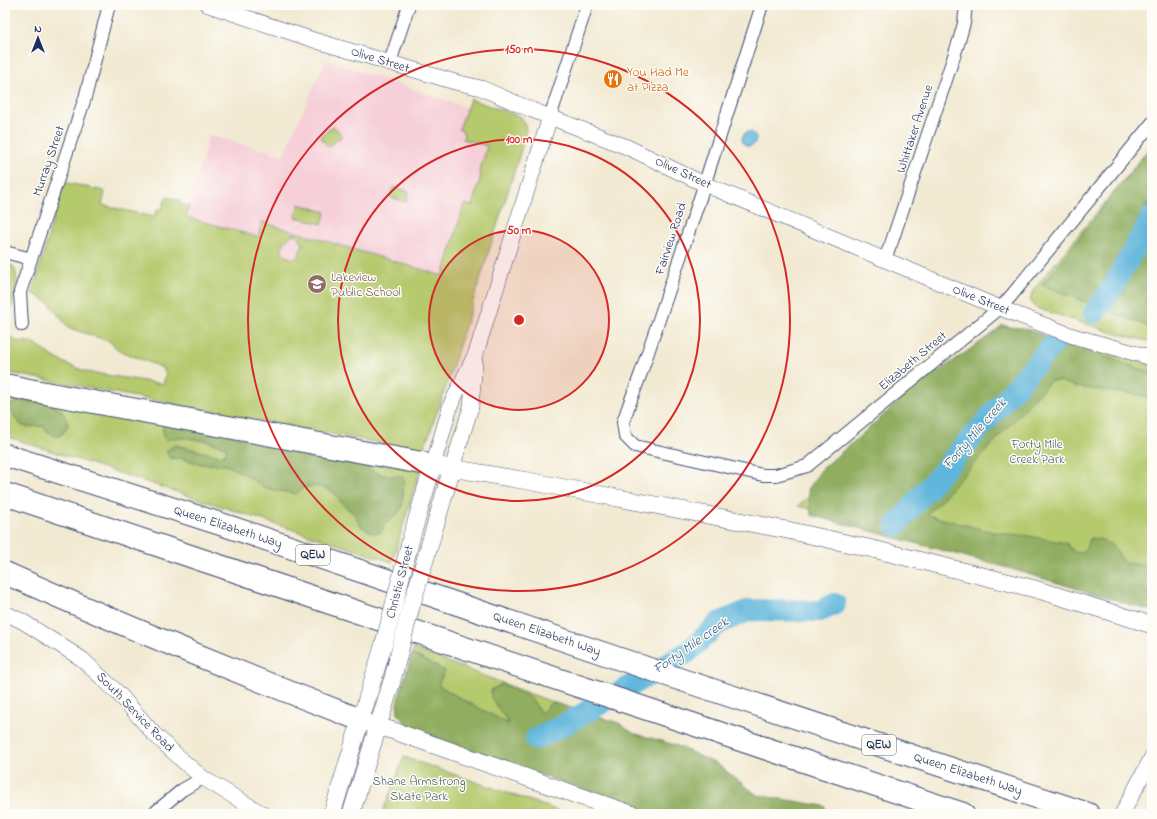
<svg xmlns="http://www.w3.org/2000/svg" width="1157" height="819" font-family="'Indie Flower',sans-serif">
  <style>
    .built { fill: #f6cfd8 }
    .green { fill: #b5c96d; stroke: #687c66; fill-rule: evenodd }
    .forest { fill: #90ad60; stroke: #566e5f }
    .water { fill: #5eb5db; stroke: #3c729c }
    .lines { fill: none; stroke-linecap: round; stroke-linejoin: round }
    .river { stroke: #5eb5db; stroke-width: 22 }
    .minor-casing { stroke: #3b4b6f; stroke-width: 14 }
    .tertiary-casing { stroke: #3b4b6f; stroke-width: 16 }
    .secondary-casing { stroke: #3b4b6f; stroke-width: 18 }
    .motorway-casing { stroke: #3b4b6f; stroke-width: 24 }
    .minor { stroke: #fff; stroke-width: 12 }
    .tertiary { stroke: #fff; stroke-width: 15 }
    .secondary { stroke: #fff; stroke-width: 17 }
    .motorway { stroke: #fff; stroke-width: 22 }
    .secondary-bridge-casing { stroke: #3b4b6f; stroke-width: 18; stroke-linecap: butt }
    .secondary-bridge { stroke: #fff; stroke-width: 17 }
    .ring { fill: none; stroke: #d62828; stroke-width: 2 }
    .labels { text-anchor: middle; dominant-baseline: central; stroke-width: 3; stroke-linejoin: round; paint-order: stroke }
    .shield { fill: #fdfcf7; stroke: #5f6c8c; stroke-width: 1 }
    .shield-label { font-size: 12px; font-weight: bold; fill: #1b2f5e }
    .street-label { font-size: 13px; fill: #1b2f5e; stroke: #fdfcf7 }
    .food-label { font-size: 13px; fill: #c56008; stroke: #fdfcf7; text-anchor: start }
    .education-label { font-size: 13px; fill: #785e54; stroke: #fdfcf7; text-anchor: start }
    .park-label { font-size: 13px; fill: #495d62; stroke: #fdfcf7 }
    .water-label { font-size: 14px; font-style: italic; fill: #325e8a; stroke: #fdfcf7 }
    .centre { fill: #d62828; stroke: #fdfcf7; stroke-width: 2 }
    .ring-label { font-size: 12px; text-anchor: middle; font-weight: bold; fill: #d62828; stroke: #fdfcf7; stroke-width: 3; stroke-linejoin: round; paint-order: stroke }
  </style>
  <rect width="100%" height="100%" fill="#fdfcf7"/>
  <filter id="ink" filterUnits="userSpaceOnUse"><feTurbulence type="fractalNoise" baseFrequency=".025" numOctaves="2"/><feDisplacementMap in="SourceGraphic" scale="8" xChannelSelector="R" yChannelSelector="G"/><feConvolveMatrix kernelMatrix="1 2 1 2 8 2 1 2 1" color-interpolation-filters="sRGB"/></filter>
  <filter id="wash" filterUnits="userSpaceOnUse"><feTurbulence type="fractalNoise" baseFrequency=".012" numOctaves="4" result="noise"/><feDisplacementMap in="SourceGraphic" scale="16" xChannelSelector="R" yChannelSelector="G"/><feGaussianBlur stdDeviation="0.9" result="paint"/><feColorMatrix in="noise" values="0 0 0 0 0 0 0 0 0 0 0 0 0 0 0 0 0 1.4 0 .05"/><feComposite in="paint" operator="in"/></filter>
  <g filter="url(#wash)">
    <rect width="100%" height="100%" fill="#f2e9d2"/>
    <path class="built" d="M 326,60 L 522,126 L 430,398 L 186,217 L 209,135 L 283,155 Z"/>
    <path class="green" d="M 470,99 L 521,117 C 530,127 524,139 521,150 L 447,384 L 428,438 L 424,444 L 426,446 C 410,456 395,449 379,443 L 5,372 L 5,333 L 16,341 L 28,342 L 39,346 L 50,355 L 67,364 L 87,372 L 163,384 L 166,374 L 161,367 L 120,351 L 109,341 L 69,328 L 48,302 L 32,293 L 64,182 L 104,191 L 105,192 L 102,205 L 154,217 L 157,209 L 162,209 L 166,197 L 180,200 L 179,203 L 189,206 L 186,217 L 258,237 L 262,222 L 443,276 L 464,204 L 472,206 L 481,175 L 479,174 L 487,146 L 463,139 L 464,133 L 459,129 ZM 295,234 L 298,236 L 303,244 L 298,257 L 295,259 C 285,257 277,252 285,242 C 288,238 290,235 295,234 Z
      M 334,126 L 342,136 L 328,147 L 320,136 Z
      M 1152,145 L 1152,342 L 1114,333 L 1036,308 L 1030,300 L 1034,289 Z
      M 393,187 L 409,191 L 406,202 L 390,197 Z
      M 299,204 L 326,212 L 322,224 L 295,217 Z
      M 5,263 L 13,266 C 23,282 10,311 5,329 Z
      M 1002,325 L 1152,365 L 1152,596 L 798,506 Z
      M 5,391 L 163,422 L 163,436 C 169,438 176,437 182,437 C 197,439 213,442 227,448 L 225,454 L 220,456 L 175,445 L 170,458 L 180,458 L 201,464 L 227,465 L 244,474 L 303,487 L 316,486 L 326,488 L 333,492 L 343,504 L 355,515 L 361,526 L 380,533 L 385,525 L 395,516 L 402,507 L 404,481 C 394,473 390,478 380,474 C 371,471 364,465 357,460 L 420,470 L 392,562 L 5,436 ZM 50,403 L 55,407 L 62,411 L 48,432 L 42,426 C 25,425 25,432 13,415 Z
      M 414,649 L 552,702 L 541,714 L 531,698 L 510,725 L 456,696 L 438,685 L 438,667 L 412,654 Z
      M 404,757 L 568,814 L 382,814 Z"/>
    <path class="forest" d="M 1152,145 L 1152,191 L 1144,213 L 1122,264 L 1116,269 L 1126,285 L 1128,275 L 1138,260 L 1148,236 L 1152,231 L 1152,328 L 1042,285 Z
      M 1002,327 L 1023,328 L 1152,373 L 1152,398 L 1134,394 L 1076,387 L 1060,381 L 1050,381 L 927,515 L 993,532 L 1028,536 L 1066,543 L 1074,552 L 1083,553 L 1091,538 C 1108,539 1117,547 1123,563 L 1152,565 L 1152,611 L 1008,568 L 811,515 L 808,489 L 821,470 L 885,414 L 919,381 L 939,371 Z
      M 21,400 L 50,403 L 55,407 L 62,411 L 66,418 L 68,424 L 66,429 L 64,432 L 59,436 L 54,436 L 42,426 C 37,426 33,427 29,427 C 17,427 13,414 10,405 Z
      M 163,422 L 357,460 C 369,469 376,475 392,476 C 396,476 398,477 401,475 L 404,481 L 402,507 L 395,516 L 385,525 L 380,533 L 373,533 L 361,526 L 355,515 L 343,504 L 333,492 L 326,488 L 316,486 L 304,487 L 296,494 L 265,488 L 244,474 L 227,465 L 201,464 L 180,458 L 170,458 L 166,451 L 175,445 L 220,456 L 225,454 L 227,448 C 223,446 219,444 215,443 C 203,440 176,435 166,440 L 163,437 Z
      M 412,654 L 438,667 L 445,671 L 438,685 L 456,696 L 509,724 L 491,697 L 491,690 L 502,684 L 531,698 L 541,713 L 552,702 L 619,723 L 633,733 L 675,745 L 717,764 L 757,795 L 824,806 L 828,814 L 655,814 L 509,764 L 410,728 L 398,714 L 397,703 Z"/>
    <path class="water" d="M742 139a7 7 0 1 1 14 0a7 7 0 1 1-14 0Z
      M 1152,191 L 1152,231 L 1148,236 L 1138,260 L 1128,275 L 1123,292 L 1105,283 L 1107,276 L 1122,264 L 1144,213 Z"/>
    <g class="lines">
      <path class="river" d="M 1094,313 L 1113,287 L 1152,217
        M 896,525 L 1054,343
        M 536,739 L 571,721 L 688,652 L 719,623 L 750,610 L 820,611 L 835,604"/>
    </g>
  </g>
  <g filter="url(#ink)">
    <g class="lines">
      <defs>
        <path id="minor" d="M 762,5 L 700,198 L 641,373 L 629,405 L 623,422 L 625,436 L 635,446 L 763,475 L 776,475 L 807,466 L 1000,308 L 1011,296 L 1152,123
          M 390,62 L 409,5
          M 550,117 L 587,5
          M 5,252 L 31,259
          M 884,260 L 891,244 L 959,41 L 964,23 L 966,5
          M 22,325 L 20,292 L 85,98 L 109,5
          M 153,814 L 182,790 L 203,778"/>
        <path id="tertiary" d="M 208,5 L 317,41 L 455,82 L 481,88 L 532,110 L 627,147 L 704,184 L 1000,308 L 1073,336 L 1152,358
          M 433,465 L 451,404 L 476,353 L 550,117
          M 452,468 L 471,407 L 475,362
          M 5,613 L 22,621 L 82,659 L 120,695 L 154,734 L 184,762 L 203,778 L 263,814
          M 1122,814 L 1152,757"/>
        <path id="secondary" d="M 422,463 L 528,481 L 787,530 L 873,549 L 1035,589 L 1152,625
          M 412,535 L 433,465
          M 431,540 L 452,468
          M 361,720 L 378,727 L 391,730 L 631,814
          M 332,814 L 374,676
          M 351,814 L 392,681"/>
        <path id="motorway" d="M 5,385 L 29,390 L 422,463
          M 5,455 L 233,528 L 670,676 L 1088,814
          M 5,494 C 325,600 643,709 963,814
          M 5,573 C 122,625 241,674 361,720"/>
      </defs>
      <use href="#minor" class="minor-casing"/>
      <use href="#tertiary" class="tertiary-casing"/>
      <use href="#secondary" class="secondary-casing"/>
      <use href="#motorway" class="motorway-casing"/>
      <use href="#minor" class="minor"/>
      <use href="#tertiary" class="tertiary"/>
      <use href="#secondary" class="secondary"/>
      <use href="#motorway" class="motorway"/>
      <defs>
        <path id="secondary-bridge" d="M 374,676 L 384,643 L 412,535
          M 392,681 L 411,607 L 431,540"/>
      </defs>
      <use href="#secondary-bridge" class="secondary-bridge-casing"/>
      <use href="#secondary-bridge" class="secondary-bridge"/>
    </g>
  </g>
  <circle cx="519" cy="320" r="90" fill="#d62828" fill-opacity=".12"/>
  <g class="ring">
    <circle cx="519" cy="320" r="90"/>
    <circle cx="519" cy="320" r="181"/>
    <circle cx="519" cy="320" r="271"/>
  </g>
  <defs>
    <symbol id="restaurant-disc" viewBox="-11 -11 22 22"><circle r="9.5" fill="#e8710a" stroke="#fdfcf7"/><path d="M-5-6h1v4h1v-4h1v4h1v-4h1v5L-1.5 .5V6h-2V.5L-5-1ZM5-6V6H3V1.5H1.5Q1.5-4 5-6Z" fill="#fff"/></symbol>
    <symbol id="school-disc" viewBox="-11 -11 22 22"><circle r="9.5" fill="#8d6e63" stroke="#fdfcf7"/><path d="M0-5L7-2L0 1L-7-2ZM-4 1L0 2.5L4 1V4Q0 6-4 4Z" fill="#fff"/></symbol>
  </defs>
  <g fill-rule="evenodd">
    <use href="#restaurant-disc" x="602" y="68" width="22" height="22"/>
    <use href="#school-disc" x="306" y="273" width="22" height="22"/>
  </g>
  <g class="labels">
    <g class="shield">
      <rect x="296" y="545" width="34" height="20" rx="3"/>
      <rect x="862" y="735" width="34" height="20" rx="3"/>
    </g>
    <g class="shield-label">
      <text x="313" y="555">QEW</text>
      <text x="879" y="745">QEW</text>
    </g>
    <g class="street-label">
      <text transform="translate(380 60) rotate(17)">Olive Street</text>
      <text transform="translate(915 129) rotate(-72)">Whittaker Avenue</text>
      <text transform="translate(49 161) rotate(-71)">Murray Street</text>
      <text transform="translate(683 173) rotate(25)">Olive Street</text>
      <text transform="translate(671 239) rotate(-72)">Fairview Road</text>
      <text transform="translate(981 300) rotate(22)">Olive Street</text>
      <text transform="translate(913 361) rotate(-40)">Elizabeth Street</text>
      <text transform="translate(228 527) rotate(18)">Queen Elizabeth Way</text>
      <text transform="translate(400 582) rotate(-75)">Christie Street</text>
      <text transform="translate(547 634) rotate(19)">Queen Elizabeth Way</text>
      <text transform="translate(135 712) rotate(46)">South Service Road</text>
      <text transform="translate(968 774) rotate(18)">Queen Elizabeth Way</text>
    </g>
    <g class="food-label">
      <text x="627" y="72">You Had Me<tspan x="627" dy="15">at Pizza</tspan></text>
    </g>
    <g class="education-label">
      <text x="331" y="277">Lakeview<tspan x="331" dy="15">Public School</tspan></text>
    </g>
    <g class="park-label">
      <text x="1037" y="444">Forty Mile<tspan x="1037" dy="15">Creek Park</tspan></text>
      <text x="419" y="781">Shane Armstrong<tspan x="419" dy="15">Skate Park</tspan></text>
    </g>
    <g class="water-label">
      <text transform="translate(975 434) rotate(-49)">Forty Mile creek</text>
      <text transform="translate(691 646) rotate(-35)">Forty Mile creek</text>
    </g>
  </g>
  <circle cx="519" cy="320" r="6" class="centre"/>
  <g class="ring-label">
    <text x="519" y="53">150 m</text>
    <text x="519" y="143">100 m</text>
    <text x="519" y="234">50 m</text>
  </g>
  <rect width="1157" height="819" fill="none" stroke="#fdfcf7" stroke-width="20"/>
  <g transform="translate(38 38)" stroke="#fdfcf7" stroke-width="3" paint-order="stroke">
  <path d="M0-3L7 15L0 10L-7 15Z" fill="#1b2f5e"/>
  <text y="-6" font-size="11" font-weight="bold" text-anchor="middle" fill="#1b2f5e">N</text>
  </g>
</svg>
